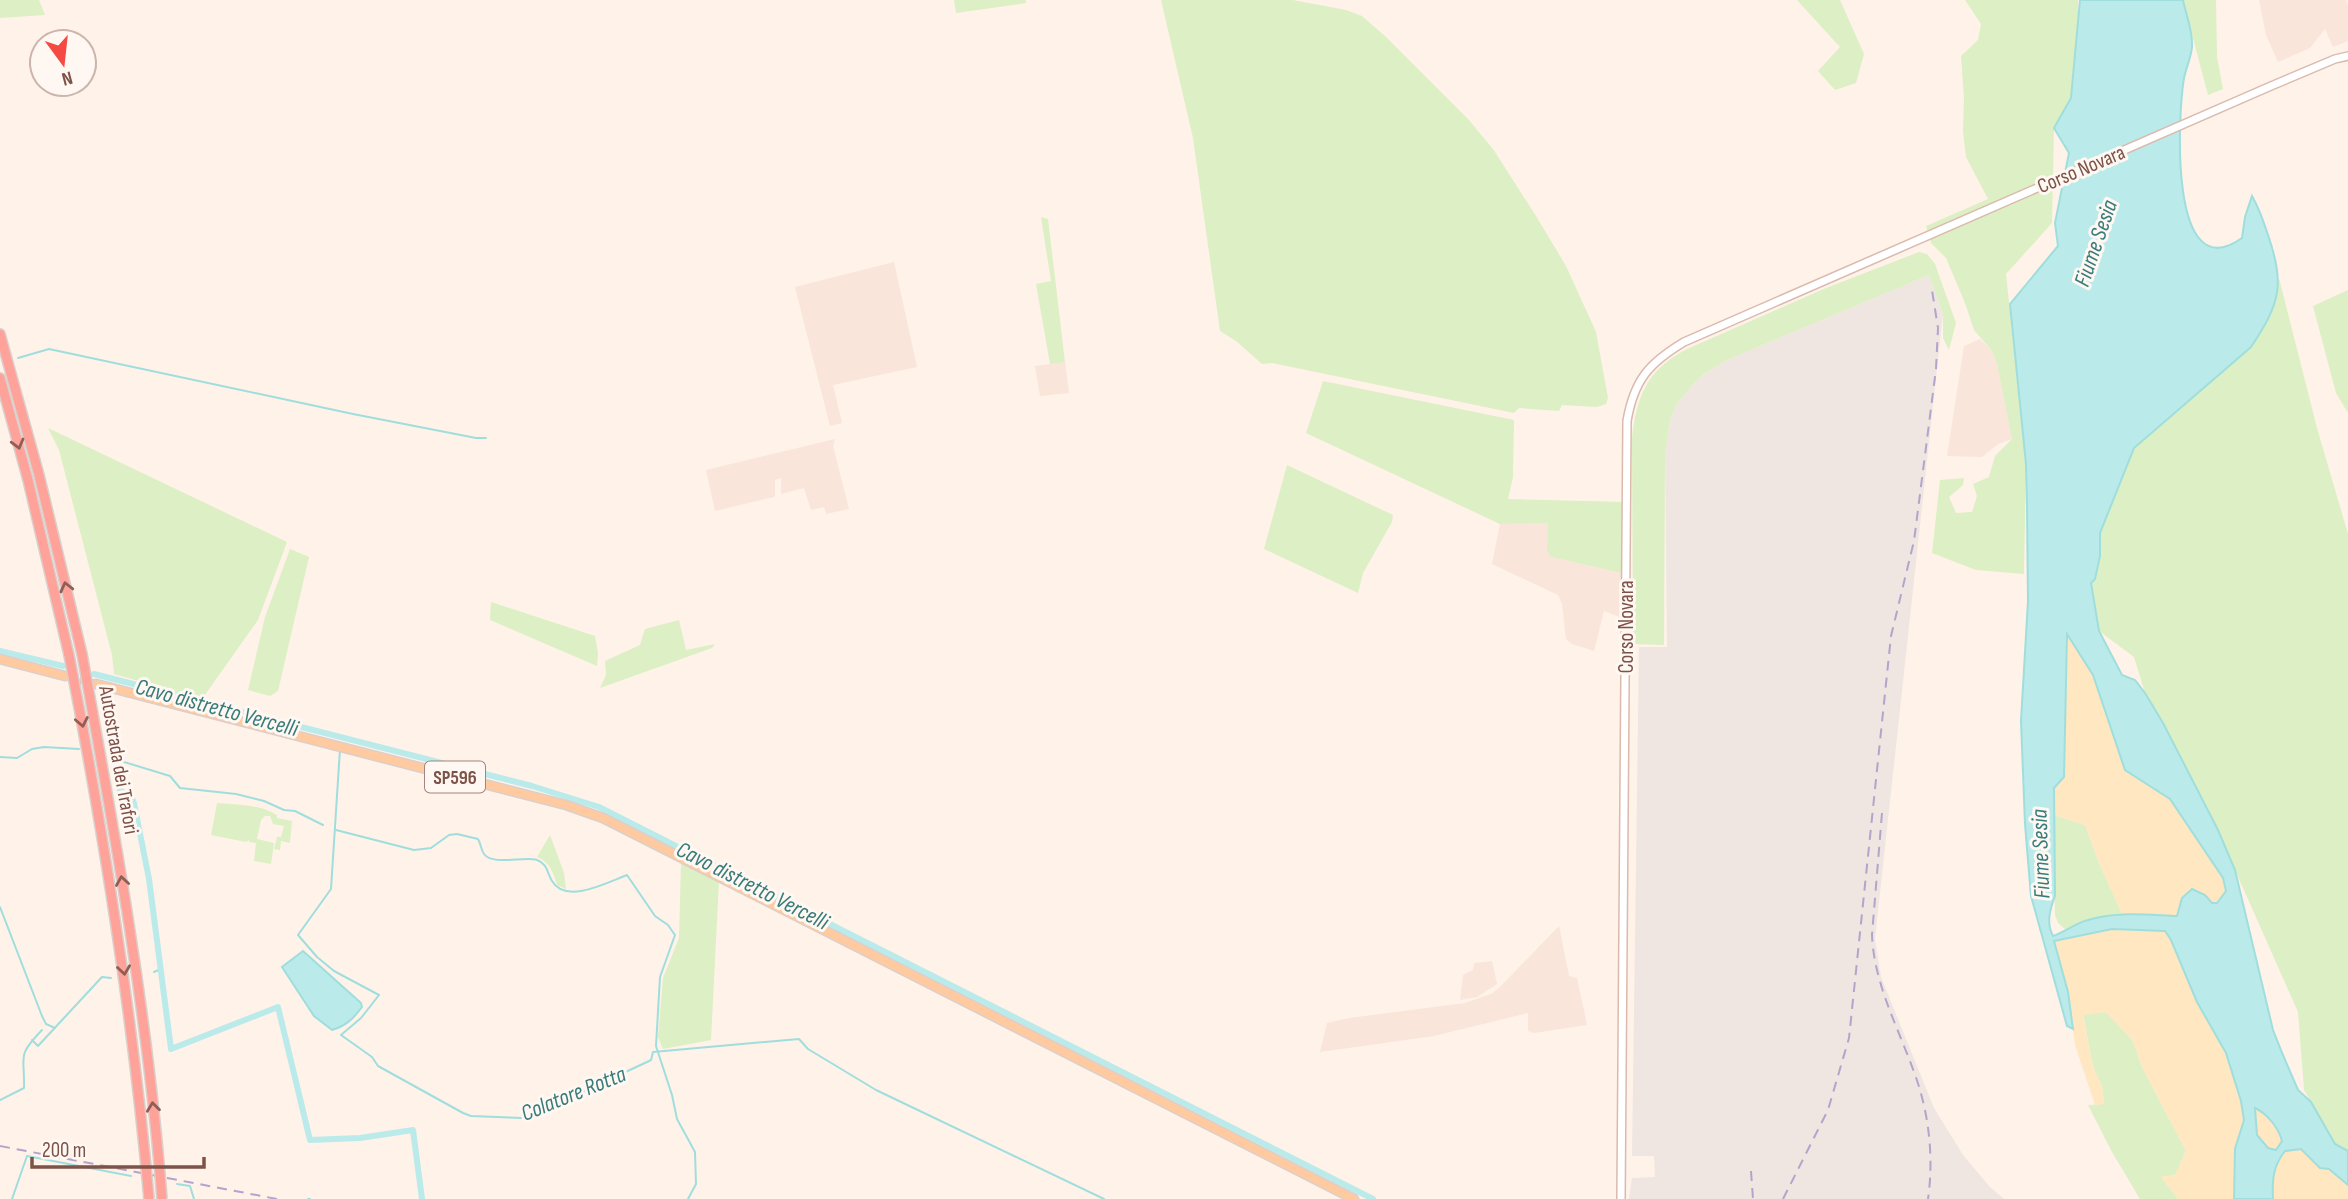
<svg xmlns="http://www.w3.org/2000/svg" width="2348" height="1199" font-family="'Sofia Sans Condensed',sans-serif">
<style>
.residential{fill:#f9e5d9}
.industrial{fill:#efe6e2}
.green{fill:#ddefc4}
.sand{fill:#ffe7c2}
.water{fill:#baebea;stroke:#9fdedd;stroke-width:2;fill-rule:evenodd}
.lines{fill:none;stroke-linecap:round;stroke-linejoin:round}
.stream{stroke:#9fdedd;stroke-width:2}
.canal{stroke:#baebea;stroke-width:6}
.primary-tunnel{stroke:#decac1;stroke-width:8;stroke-dasharray:8 4;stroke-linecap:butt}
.secondary-casing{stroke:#dbbaae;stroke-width:10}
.primary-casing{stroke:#dbcfcc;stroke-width:11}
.highway-casing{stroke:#dbcfcc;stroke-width:12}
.secondary{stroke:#fff;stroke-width:7}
.primary{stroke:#ffca9f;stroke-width:8}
.highway{stroke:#ffa299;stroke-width:9}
.rail{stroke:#b2a4cb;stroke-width:2;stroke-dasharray:10 7;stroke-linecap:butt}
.highway-bridge-casing{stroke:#dbcfcc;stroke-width:12;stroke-linecap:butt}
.highway-bridge{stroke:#ffa299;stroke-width:9}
.oneway{stroke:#905e54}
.labels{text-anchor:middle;stroke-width:6;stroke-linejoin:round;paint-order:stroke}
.shield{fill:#fff7f1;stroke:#a4847b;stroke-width:2}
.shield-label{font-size:19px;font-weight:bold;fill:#7d5248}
.street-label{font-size:21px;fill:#7d5248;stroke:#fff7f1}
.water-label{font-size:23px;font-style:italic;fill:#377c7b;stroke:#fff7f1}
</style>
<rect width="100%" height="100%" fill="#fff2e9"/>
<g class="residential">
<polygon points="2259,0 2346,0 2348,6 2348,41 2333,47 2325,29 2310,48 2278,62 2266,35"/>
<polygon points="894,262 917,367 833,385 842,423 830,426 795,287"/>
<polygon points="1980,339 1992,351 1997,364 2012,439 1998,444 1982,457 1947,456 1964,346"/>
<polygon points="1065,362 1069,393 1040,396 1035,366"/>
<polygon points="835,439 833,446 849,509 826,514 824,507 811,510 804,488 781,494 781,478 775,480 775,495 774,497 715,511 706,470"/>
<polygon points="1549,523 1547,550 1551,557 1622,573 1622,618 1604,611 1594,651 1572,644 1566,639 1562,604 1558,595 1492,564 1500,524"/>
<polygon points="1559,926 1569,976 1577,978 1587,1025 1534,1033 1528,1031 1528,1013 1434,1036 1320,1052 1327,1023 1349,1018 1465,1003 1491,994 1500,987"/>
<polygon points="1492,961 1497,984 1477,997 1460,1000 1463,975 1473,970 1474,963"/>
</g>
<polygon class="industrial" points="1929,275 1943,314 1875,939 1881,977 1934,1108 1963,1155 1990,1187 2004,1199 1629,1199 1632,1178 1655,1177 1654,1156 1632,1156 1639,647 1667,647 1665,456 1670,420 1677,404 1689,389 1704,374 1727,360"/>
<g class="green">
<polygon points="0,0 39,0 45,15 0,18"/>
<polygon points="954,0 1026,0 1026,3 956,13"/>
<polygon points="1161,0 1293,0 1346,10 1362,16 1386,37 1468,119 1493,149 1536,216 1566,266 1596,332 1608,398 1606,404 1597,407 1562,405 1559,411 1519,408 1514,413 1272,363 1262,364 1236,341 1220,331 1193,138"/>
<polygon points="1797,0 1840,0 1864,54 1856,83 1835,90 1818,71 1840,47"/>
<polygon points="1965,0 2078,0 2078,24 2071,98 2054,128 2052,223 2006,274 2026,464 2024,574 1976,570 1932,553 1940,480 1964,478 1963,485 1949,497 1956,513 1972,512 1977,496 1973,484 1989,477 1995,456 2012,439 1997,364 1992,351 1974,330 1965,303 1946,258 1931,243 1926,226 1988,199 1966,157 1963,132 1964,98 1961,56 1978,40 1981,24"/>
<polygon points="2183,0 2216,0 2217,57 2223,89 2208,95"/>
<polygon points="1041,217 1048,219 1065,362 1050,364 1036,284 1051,281"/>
<path d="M1919 252 1927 254 1935 264 1956 323 1949 350 1943 338V314L1929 275 1727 360 1704 374 1689 389 1677 404 1670 420 1665 456 1664 645 1633 644 1632 438C1637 395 1647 370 1687 349L1826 288Z"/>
<polygon points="2279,278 2317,428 2348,534 2348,1151 2335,1144 2304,1090 2298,1012 2208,809 2163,723 2145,693 2134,657 2099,631 2091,583 2095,579 2100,556 2100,533 2134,448 2251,347 2276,298"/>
<polygon points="2348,290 2348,413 2336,393 2313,306"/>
<polygon points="1323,381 1514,420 1513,477 1508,499 1625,502 1622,573 1551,557 1547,550 1548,523 1500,524 1306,433"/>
<polygon points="48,428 287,542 258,620 202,699 114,674 112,655 59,450"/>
<polygon points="1287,465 1393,515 1392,522 1363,573 1358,593 1264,549"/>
<polygon points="290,549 309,557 278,691 270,696 248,690 265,617"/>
<polygon points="491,602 595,636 598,653 597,666 490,620"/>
<polygon points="679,620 686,650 715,644 712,648 600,688 606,675 605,661 640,645 645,629"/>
<path d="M217 803C239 805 258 804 277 815V818L292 821 290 843 281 841 280 850 274 849 277 837H281L284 826 273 824 270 816H265L261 820 257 839 274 843 271 864 254 861 256 843 249 842V840L246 842 211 835Z"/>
<polygon points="2054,815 2085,825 2099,863 2122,914 2087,920 2067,931 2058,923 2055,915"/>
<path d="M550 835 564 873 566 889 557 885C553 872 550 862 537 857Z"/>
<polygon points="681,863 719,881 711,1040 663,1049 658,1037 663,978 679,938"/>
<polygon points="2106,1012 2133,1041 2142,1067 2186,1151 2175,1175 2161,1177 2178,1199 2140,1199 2112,1152 2088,1105 2104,1104 2102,1086 2093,1067 2083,1014"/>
</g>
<g class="sand">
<polygon points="2066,633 2093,675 2125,770 2170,799 2223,878 2226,891 2217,903 2212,903 2205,895 2182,898 2177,916 2122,914 2099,863 2085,825 2054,815 2054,788 2064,777"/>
<polygon points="2112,929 2165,931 2171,940 2197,1002 2226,1053 2241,1101 2244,1120 2235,1149 2234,1199 2178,1199 2161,1177 2175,1175 2186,1151 2142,1067 2133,1041 2106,1012 2083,1015 2093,1067 2102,1086 2104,1104 2095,1105 2075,1045 2068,992 2053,941"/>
<path d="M2255 1107C2268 1115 2279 1128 2282 1142L2276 1150 2268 1149 2257 1135Z"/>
<path d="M2301 1149 2320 1168 2329 1169 2348 1185V1199H2273C2272 1180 2273 1166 2285 1151Z"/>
</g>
<g class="water">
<path d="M2080 0H2183C2186 15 2193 31 2192 47 2191 58 2186 68 2184 78 2178 114 2168 291 2242 238L2245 217 2252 196C2259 208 2263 220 2267 232 2285 284 2281 302 2251 347L2134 448 2100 533V556L2095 579 2091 583 2099 631 2122 675 2135 680 2145 693 2163 723 2218 830 2235 870 2273 1030 2283 1055 2298 1090 2311 1102 2335 1144 2348 1151V1185L2329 1169 2320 1168 2301 1149 2285 1151C2273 1166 2272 1180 2273 1199H2234L2235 1149 2244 1120 2241 1101 2226 1053 2197 1002 2171 940 2165 931 2112 929 2054 941 2068 992 2073 1029 2067 1026 2031 896 2025 824 2021 721 2028 601 2027 506 2026 464 2010 304 2058 246 2055 223 2069 153 2054 128 2071 98ZM2067 634 2093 675 2125 770 2170 799 2223 878 2226 891 2217 903H2212L2205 895 2192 889 2182 898 2177 916C2148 915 2116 911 2088 920 2076 923 2065 932 2053 936 2046 923 2050 909 2055 896L2054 788 2064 777ZM2255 1108C2268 1114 2279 1129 2282 1141L2276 1150 2268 1148 2257 1135Z"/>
<path d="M303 951 361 1003 362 1007C354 1018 346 1026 332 1030L314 1016 282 967Z"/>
</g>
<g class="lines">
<g class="stream">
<polyline points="18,358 49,349 353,414 476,438 486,438"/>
<polyline points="340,749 331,889 298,935 317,957 334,971 379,995 361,1018 341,1035 372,1057 378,1066 463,1113 471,1116 522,1118 529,1117 647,1062 651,1060 653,1052 799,1039 808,1049 876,1090 1104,1199"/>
<polyline points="0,757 17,758 32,749 44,747 79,749"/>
<polyline points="111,758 170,776 180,788 236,794 264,801 284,810 295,811 323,825"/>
<path d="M336 830 414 850 431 848 449 835 457 834 478 839C481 844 481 850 484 854 493 866 524 856 537 860 548 864 547 873 552 881 566 905 608 882 627 875L655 916 668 925 675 935 660 977 656 1046 672 1095 677 1119 695 1152 696 1184 688 1199"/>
<polyline points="0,907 42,1016 46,1024 55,1028"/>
<polyline points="154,972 161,969"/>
<polyline points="32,1040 38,1046 102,977 111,978"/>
<path d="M0 1100 24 1088C25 1055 16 1057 42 1030"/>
<polyline points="177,1184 190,1186 194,1199"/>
<polyline points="12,1199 27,1156 131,1176"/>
<polyline points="308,1199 310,1199"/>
</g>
<g class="canal">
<polyline points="0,651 63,666"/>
<polyline points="94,674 532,786 599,807 1373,1199"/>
<polyline points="120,790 132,798 134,803 149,879 171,1049 278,1007 310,1140 360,1138 413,1130 422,1199"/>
</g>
<polyline class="primary-tunnel" points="68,677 96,684"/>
<g class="secondary-casing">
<path id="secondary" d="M1621 1199 1627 421C1634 380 1649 363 1684 342L2271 86 2335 59 2348 56"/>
</g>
<g class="primary-casing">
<g id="primary">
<polyline points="0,659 65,676"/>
<polyline points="96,684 566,805 603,818 1354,1199"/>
</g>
</g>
<g class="highway-casing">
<g id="highway">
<polyline points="0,334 39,475 82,654"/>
<polyline points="0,378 28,480 69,655"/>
</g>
</g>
<use href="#secondary" class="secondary"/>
<use href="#primary" class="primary"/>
<use href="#highway" class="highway"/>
<g class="rail">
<path d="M1882 813 1872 935C1874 984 1898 1027 1914 1072 1929 1112 1934 1157 1928 1199"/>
<polyline points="0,1146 277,1199"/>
<polyline points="1751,1171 1753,1199"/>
<polyline points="1783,1199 1828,1110 1849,1038 1891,636 1914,541 1936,369 1938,328 1932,290"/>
</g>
<g class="highway-bridge-casing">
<g id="highway-bridge">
<path d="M82 654C115 834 148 1016 162 1199"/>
<path d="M69 655C104 835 133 1016 149 1199"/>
</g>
</g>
<use href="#highway-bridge" class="highway-bridge"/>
</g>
<defs><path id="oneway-chevron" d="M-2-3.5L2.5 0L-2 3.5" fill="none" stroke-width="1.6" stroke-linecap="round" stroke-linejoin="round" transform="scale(1.75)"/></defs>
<g class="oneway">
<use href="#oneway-chevron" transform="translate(18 444) rotate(75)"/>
<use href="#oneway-chevron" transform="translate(66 587) rotate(-104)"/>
<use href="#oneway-chevron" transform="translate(82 722) rotate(79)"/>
<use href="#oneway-chevron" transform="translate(122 881) rotate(-99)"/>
<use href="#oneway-chevron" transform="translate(124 970) rotate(82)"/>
<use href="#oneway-chevron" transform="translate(153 1107) rotate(-97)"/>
</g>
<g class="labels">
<rect class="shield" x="425" y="761.5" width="60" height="31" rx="5"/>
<g class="shield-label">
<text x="455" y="784">SP596</text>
</g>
<g class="street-label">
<text transform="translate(2081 169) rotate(-23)" y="7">Corso Novara</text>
<text transform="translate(1626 627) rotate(-90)" y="7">Corso Novara</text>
<text transform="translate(119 760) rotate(80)" y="7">Autostrada dei Trafori</text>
</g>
<g class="water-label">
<text transform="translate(2095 243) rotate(-71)" y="8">Fiume Sesia</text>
<text transform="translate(217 707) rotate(15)" y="8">Cavo distretto Vercelli</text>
<text transform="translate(2040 854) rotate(-92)" y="8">Fiume Sesia</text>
<text transform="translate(753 885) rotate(27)" y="8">Cavo distretto Vercelli</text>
<text transform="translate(573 1093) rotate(-22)" y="8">Colatore Rotta</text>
</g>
</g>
<g transform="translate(63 63) rotate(165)"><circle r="33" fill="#fff7f1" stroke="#cbb5ad" stroke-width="2"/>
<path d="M0-5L12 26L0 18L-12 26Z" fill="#f54a41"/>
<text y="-10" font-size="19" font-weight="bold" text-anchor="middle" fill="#7d5248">N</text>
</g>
<path d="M32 1157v10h172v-10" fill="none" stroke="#7d5248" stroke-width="3.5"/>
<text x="42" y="1157" font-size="21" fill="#7d5248" stroke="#fff7f1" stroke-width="5" paint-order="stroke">200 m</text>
</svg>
